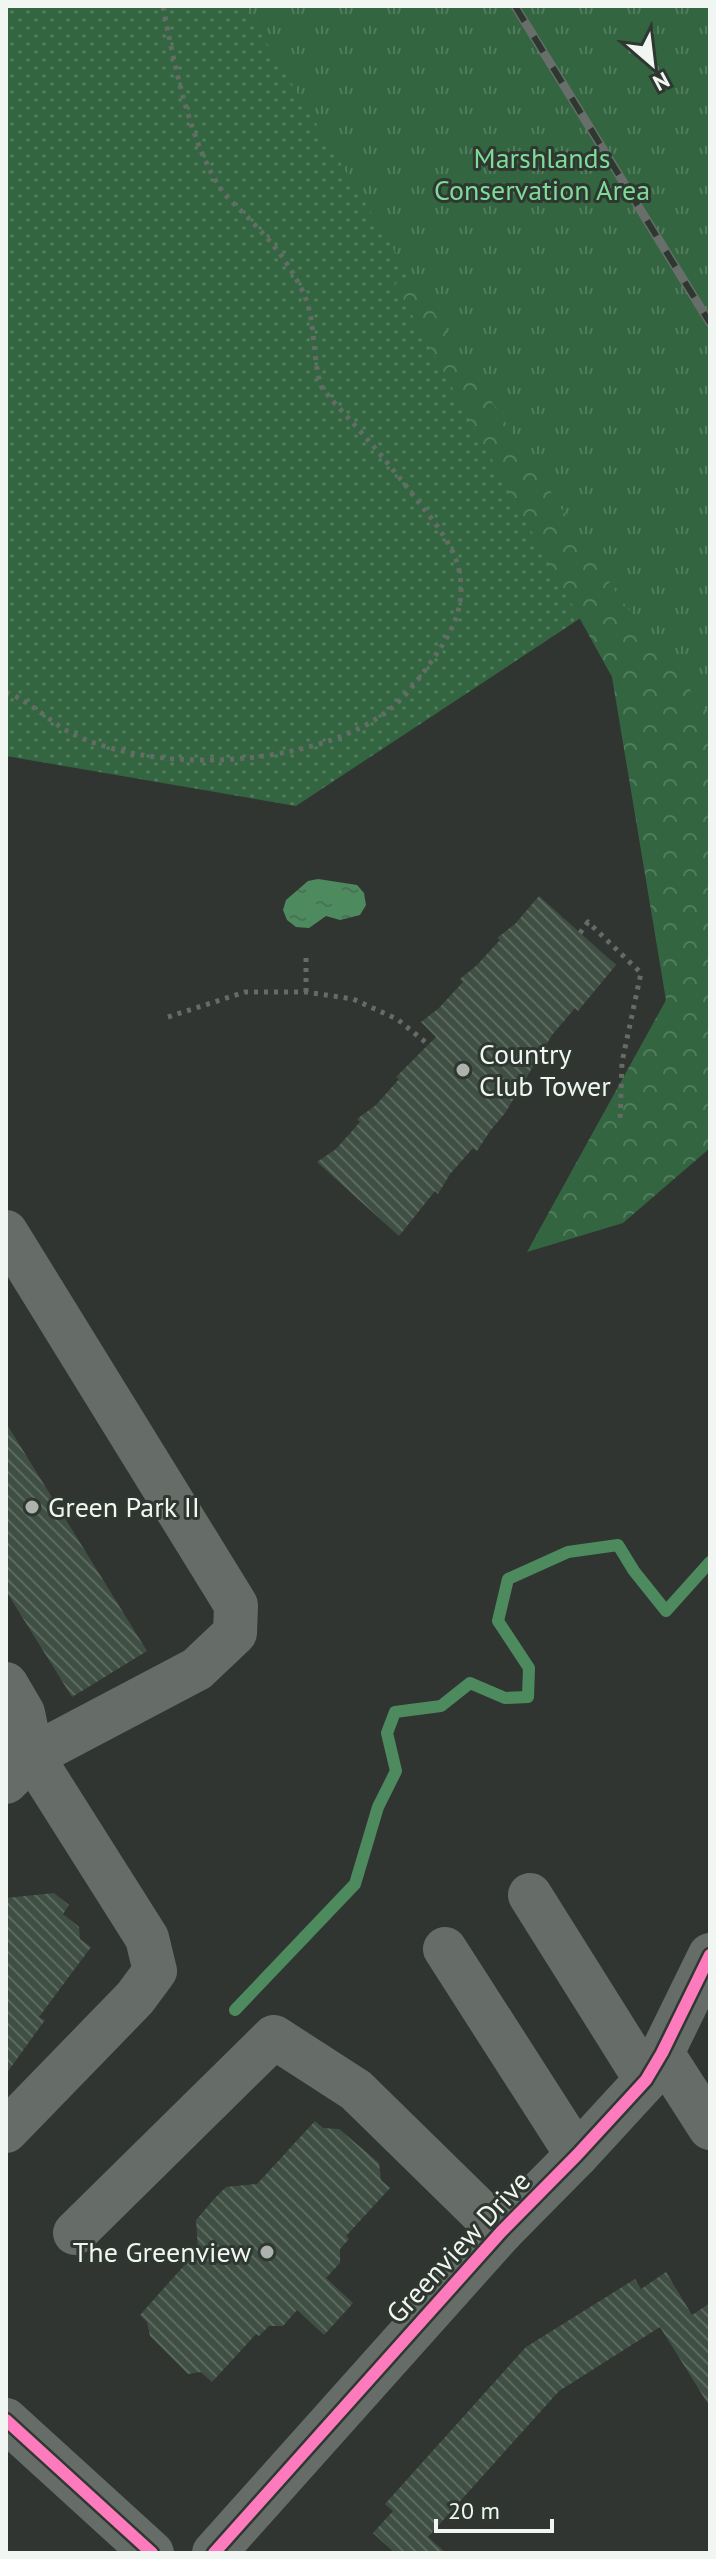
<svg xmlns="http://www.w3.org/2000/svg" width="716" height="2559" font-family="'PT Sans',sans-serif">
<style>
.grass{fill:url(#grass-dots)}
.forest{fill:url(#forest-crowns)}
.park{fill:url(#park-tufts)}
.water{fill:url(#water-ripples)}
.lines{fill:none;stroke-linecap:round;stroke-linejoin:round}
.stream{stroke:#4d8b5e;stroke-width:12}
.building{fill:url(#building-back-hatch)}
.path{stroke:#656b66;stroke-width:5;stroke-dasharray:4 6;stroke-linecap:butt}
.minor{stroke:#666d68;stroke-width:44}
.rail-casing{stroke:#686e69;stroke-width:9}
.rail{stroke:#2f3731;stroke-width:6;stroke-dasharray:18;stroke-linecap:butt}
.cycleway-casing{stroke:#2f3731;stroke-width:17}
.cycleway{stroke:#fd7abc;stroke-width:12}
.poi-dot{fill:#aeb2af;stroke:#2f3731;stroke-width:3}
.labels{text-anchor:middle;stroke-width:6;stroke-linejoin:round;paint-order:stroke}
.park-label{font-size:28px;fill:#7fdb97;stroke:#2f3731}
.poi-label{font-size:28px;fill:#f1f6f2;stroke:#2f3731;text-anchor:start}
.street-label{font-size:28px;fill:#f1f6f2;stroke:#2f3731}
</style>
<defs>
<pattern id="grass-dots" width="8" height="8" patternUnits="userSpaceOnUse" patternTransform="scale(2)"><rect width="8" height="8" fill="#336541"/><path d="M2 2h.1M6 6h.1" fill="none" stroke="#517c5d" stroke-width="1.8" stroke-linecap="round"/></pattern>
<pattern id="forest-crowns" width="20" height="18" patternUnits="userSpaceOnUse" patternTransform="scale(2)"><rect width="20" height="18" fill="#336541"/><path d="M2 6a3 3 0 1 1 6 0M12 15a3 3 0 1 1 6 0" fill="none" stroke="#517c5d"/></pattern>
<pattern id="park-tufts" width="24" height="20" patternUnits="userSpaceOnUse" patternTransform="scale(2)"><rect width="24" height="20" fill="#336541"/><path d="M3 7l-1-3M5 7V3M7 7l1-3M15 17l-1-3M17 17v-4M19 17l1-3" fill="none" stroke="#517c5d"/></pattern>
<pattern id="water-ripples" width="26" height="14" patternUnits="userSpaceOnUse" patternTransform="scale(2)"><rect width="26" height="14" fill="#4d8b5e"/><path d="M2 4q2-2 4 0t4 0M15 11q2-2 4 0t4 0" fill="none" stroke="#4b7156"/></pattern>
<pattern id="building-back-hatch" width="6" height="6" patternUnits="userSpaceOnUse" patternTransform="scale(2)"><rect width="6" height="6" fill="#404f44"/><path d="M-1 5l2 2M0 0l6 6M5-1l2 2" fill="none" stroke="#5c695f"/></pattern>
</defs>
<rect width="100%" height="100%" fill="#313532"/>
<polygon class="grass" points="6,6 252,6 617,594 296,806 6,756"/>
<polygon class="forest" points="710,127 710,1148 623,1223 527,1252 666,1000 612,677 395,284"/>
<polygon class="park" points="244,6 710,6 710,716 617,594 407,271"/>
<polygon class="water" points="318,879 357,885 364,893 366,905 360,915 340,920 326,916 309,928 296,927 287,920 283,910 286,900 308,881"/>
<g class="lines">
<polyline class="stream" points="235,2010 355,1884 378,1807 396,1771 387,1733 395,1712 441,1706 470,1683 505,1698 528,1697 529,1668 498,1621 508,1579 568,1552 618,1545 634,1571 666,1611 710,1562"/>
</g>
<g class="building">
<polygon points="539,896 616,965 578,1011 575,1008 552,1035 505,1113 490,1131 477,1151 473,1148 450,1174 438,1194 435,1191 399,1236 317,1162 336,1149 360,1122 357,1119 376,1105 399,1079 396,1077 436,1037 421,1022 438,1009 463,982 460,979 476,966 500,940 497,938 515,924"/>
<polygon points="6,1423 147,1651 72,1697 6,1591"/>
<polygon points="54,1893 69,1905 63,1914 79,1927 80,1939 91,1947 39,2017 45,2020 6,2074 6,1898"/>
<polygon points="315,2121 323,2128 339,2129 379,2163 381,2180 390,2188 346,2236 349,2239 340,2249 340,2263 326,2278 353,2303 324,2335 297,2310 283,2326 269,2326 259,2336 256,2334 212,2382 201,2372 188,2374 150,2336 147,2322 140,2315 198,2250 196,2220 214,2199 226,2187 257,2184"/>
<polygon points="666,2272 692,2315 710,2303 710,2407 660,2327 559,2391 428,2537 446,2553 395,2553 373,2533 393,2511 385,2504 526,2347 635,2279 641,2289"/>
</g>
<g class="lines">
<g class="path">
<path d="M6 692C29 701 46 718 67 731 89 743 118 751 142 755 216 768 326 757 388 711 406 697 422 675 435 656 455 628 467 601 458 566 451 542 435 523 420 504 403 482 385 459 366 438 352 421 336 406 322 388 311 358 317 322 303 292 290 265 274 244 253 223 244 213 232 203 223 192 191 148 173 60 163 6"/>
<polyline points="580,933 588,922 641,973 622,1062 620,1124"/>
<polyline points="306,992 306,952"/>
<polyline points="168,1017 245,992 306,992 353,999 397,1019 429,1045"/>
</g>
<g class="minor">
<polyline points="6,1232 236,1605 235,1633 197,1669 32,1756 6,1782"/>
<polyline points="6,1684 23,1713 32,1756 147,1938 155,1971 135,1998 6,2131"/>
<polyline points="530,1895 646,2080"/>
<polyline points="445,1949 577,2155"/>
<polyline points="662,2053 710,2128"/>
<polyline points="75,2233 274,2037 356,2090 501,2232"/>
<polyline points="6,2420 152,2553"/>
<polyline points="214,2553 501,2232 577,2155 646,2080 662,2053 710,1955"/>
</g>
<g class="rail-casing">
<polyline id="rail" points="515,6 710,323"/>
</g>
<use href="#rail" class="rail"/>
<g class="cycleway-casing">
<g id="cycleway">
<polyline points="6,2420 152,2553"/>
<polyline points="214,2553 501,2232 577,2155 646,2080 662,2053 710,1955"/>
</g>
</g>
<use href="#cycleway" class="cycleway"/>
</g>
<g class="poi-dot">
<circle cx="463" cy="1070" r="8"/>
<circle cx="32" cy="1507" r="8"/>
<circle cx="267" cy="2252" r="8"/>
</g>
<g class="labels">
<g class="park-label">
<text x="542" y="168">Marshlands<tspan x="542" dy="32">Conservation Area</tspan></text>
</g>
<g class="poi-label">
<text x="479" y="1064">Country<tspan x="479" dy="32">Club Tower</tspan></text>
<text x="48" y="1517">Green Park II</text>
<text x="251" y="2262" text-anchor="end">The Greenview</text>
</g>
<g class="street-label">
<text transform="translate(458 2247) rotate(-47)" y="10">Greenview Drive</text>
</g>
</g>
<rect width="716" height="2559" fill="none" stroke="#f1f6f2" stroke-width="16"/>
<g transform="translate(652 64) rotate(152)" stroke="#2f3731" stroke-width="6" paint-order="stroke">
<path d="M0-6L14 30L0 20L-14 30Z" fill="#f1f6f2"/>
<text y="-12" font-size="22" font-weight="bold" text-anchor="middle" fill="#f1f6f2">N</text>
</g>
<path d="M436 2519v12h116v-12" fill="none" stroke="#f1f6f2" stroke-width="4"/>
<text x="448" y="2519" font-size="24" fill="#f1f6f2" stroke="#2f3731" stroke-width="6" paint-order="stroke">20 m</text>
</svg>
